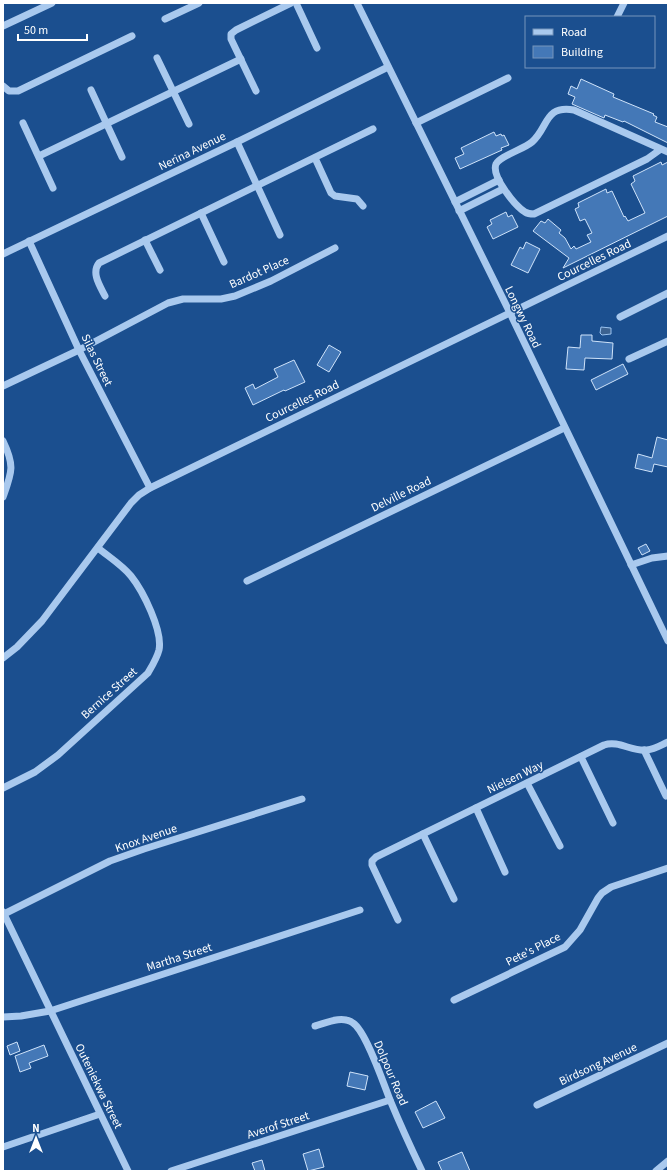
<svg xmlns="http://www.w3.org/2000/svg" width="671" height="1174" font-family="'Source Sans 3',sans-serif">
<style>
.water{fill:#3c6290;stroke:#9cc4f0}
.building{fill:#4478b7;stroke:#cfe3fa}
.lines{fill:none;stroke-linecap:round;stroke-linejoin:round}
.minor{stroke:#a9c9ee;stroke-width:7}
.labels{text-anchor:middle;stroke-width:3;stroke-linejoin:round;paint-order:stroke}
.street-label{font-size:12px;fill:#fff;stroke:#1b4f8f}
</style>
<rect width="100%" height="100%" fill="#1b4f8f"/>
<polygon class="water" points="601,327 611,328 611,334 602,335 600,333"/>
<g class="building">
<polygon points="581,79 614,94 613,97 654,114 653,115 657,117 655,122 668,127 668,143 624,121 623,122 605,115 604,118 572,104 575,97 568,94 571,86 577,89"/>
<polygon points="494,132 496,136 501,134 502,136 504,135 509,145 501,148 502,150 460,169 455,158 464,154 461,148"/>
<polygon points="661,162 662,165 668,162 668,216 563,268 569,258 533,231 541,221 545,223 548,219 561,230 559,233 565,238 571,249 574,246 576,249 591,242 587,235 592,233 585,219 580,221 575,209 579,207 578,203 606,189 607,193 612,191 624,217 625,216 628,221 645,213 631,184 635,181 633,176"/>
<polygon points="506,212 508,217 512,215 518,227 493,239 487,227 492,224 490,220"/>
<polygon points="526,242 540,249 528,273 511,265 520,247 523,249"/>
<polygon points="581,335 592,335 592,341 613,343 612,359 585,358 584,370 566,369 568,347 580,348"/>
<polygon points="329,345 341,352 329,372 317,365"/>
<polygon points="294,360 305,382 285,391 284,390 253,405 245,388 253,384 255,389 278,377 274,369"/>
<polygon points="623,364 628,374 596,390 591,380"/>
<polygon points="657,437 668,440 668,467 654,464 652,472 635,468 638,454 652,458"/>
<polygon points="646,544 650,551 642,555 638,548"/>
<polygon points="17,1042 20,1051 10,1055 7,1046"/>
<polygon points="44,1045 48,1056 29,1063 31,1068 20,1072 15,1056"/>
<polygon points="350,1072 368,1076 365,1090 347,1086"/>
<polygon points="436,1101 445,1118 423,1128 415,1112"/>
<polygon points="319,1149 324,1167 308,1171 303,1154"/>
<polygon points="462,1152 470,1171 442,1171 438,1162"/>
<polygon points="262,1160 265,1171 255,1171 252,1163"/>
</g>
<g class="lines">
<g class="minor">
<polyline points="296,3 317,48"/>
<polyline points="357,3 510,313 668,641"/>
<polyline points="617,17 624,3"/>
<polyline points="165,19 199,3"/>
<polyline points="3,26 52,3"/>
<polyline points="157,58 189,124"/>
<polyline points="3,86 9,91 18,91 132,36"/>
<polyline points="91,90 122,157"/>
<polyline points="256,91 231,39 231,34 236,30 291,3"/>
<polyline points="23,123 53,188"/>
<polyline points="416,123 508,78"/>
<polyline points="237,142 280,235"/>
<path d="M661 149 647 159 534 214C530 214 528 214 525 212 515 206 491 176 496 164 500 156 524 149 532 142 549 127 544 105 574 110L668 152"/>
<polyline points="39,156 241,59"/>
<polyline points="315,158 331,193 335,196 357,199 363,206"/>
<polyline points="455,202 499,180"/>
<polyline points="459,211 503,189"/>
<polyline points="201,213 224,262"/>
<polyline points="145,240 160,270"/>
<polyline points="29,241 79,350 150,488"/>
<polyline points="3,254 237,142 388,67"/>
<path d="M105 296C100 286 91 273 99 263L373 129"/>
<polyline points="620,317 668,293"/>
<polyline points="629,359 668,341"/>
<polyline points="3,386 79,350 168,303 183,299 221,299 235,296 271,281 335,248"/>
<path d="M3 441C15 466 12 472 3 497"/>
<polyline points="631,565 652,558 668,556"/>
<polyline points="247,581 564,428"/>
<polyline points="3,658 17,647 42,621 131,503 139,495 150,488 668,236"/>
<polyline points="644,750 666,796"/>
<polyline points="581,757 613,823"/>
<polyline points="527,783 560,846"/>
<path d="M3 788 35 772 58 755 148 673C152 666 157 658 159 650 163 631 143 591 131 576 122 565 109 557 98 548"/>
<polyline points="476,808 505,872"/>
<polyline points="423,834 454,899"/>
<polyline points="3,912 128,1171"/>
<polyline points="4,914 110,861 144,849 302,799"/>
<path d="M398 920 372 865V861L376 857 604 745C619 740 632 752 647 750 655 749 661 745 668 742"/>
<polyline points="454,1000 565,947 580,930 598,898 602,893 611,887 668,868"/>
<polyline points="3,1017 21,1016 50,1011 360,910"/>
<path d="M315 1026C326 1023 342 1015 353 1023 366 1031 384 1085 390 1100 400 1124 411 1148 422 1171"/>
<polyline points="537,1105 668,1043"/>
<polyline points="3,1147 100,1114"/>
<polyline points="171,1171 390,1100"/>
<polyline points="656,1171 668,1161"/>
</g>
</g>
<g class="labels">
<g class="street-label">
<text transform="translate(192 151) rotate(-26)" y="4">Nerina Avenue</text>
<text transform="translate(594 260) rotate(-26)" y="4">Courcelles Road</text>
<text transform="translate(259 272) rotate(-24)" y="4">Bardot Place</text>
<text transform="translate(523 317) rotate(64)" y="4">Longwy Road</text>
<text transform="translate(97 360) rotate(64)" y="4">Silas Street</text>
<text transform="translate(302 401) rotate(-26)" y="4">Courcelles Road</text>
<text transform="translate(401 494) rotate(-26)" y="4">Delville Road</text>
<text transform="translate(109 693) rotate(-42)" y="4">Bernice Street</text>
<text transform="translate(515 777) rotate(-26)" y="4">Nielsen Way</text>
<text transform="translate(146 838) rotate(-19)" y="4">Knox Avenue</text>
<text transform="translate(533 949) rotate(-27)" y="4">Pete's Place</text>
<text transform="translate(179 957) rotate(-18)" y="4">Martha Street</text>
<text transform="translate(598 1064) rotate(-25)" y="4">Birdsong Avenue</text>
<text transform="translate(391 1073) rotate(67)" y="4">Dolpour Road</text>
<text transform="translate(99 1086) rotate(64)" y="4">Outeniekwa Street</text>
<text transform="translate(278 1125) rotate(-18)" y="4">Averof Street</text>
</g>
</g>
<rect width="671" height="1174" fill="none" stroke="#ffffff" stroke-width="8"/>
<rect x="525" y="16" width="130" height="52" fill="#1b4f8f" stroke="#7695bc"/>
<rect x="533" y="29" width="20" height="6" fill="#a9c9ee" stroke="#7695bc"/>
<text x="561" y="36" font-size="12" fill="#ffffff">Road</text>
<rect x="533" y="46" width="20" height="12" fill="#4478b7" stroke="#7695bc"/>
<text x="561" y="56" font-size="12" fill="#ffffff">Building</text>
<g transform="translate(36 1138)" stroke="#1b4f8f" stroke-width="3" paint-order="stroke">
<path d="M0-3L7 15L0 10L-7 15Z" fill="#ffffff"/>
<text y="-6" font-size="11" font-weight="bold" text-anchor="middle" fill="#ffffff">N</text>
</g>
<path d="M18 34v6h69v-6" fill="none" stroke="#ffffff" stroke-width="2"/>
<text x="24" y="34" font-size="12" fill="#ffffff" stroke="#1b4f8f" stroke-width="3" paint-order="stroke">50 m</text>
</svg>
